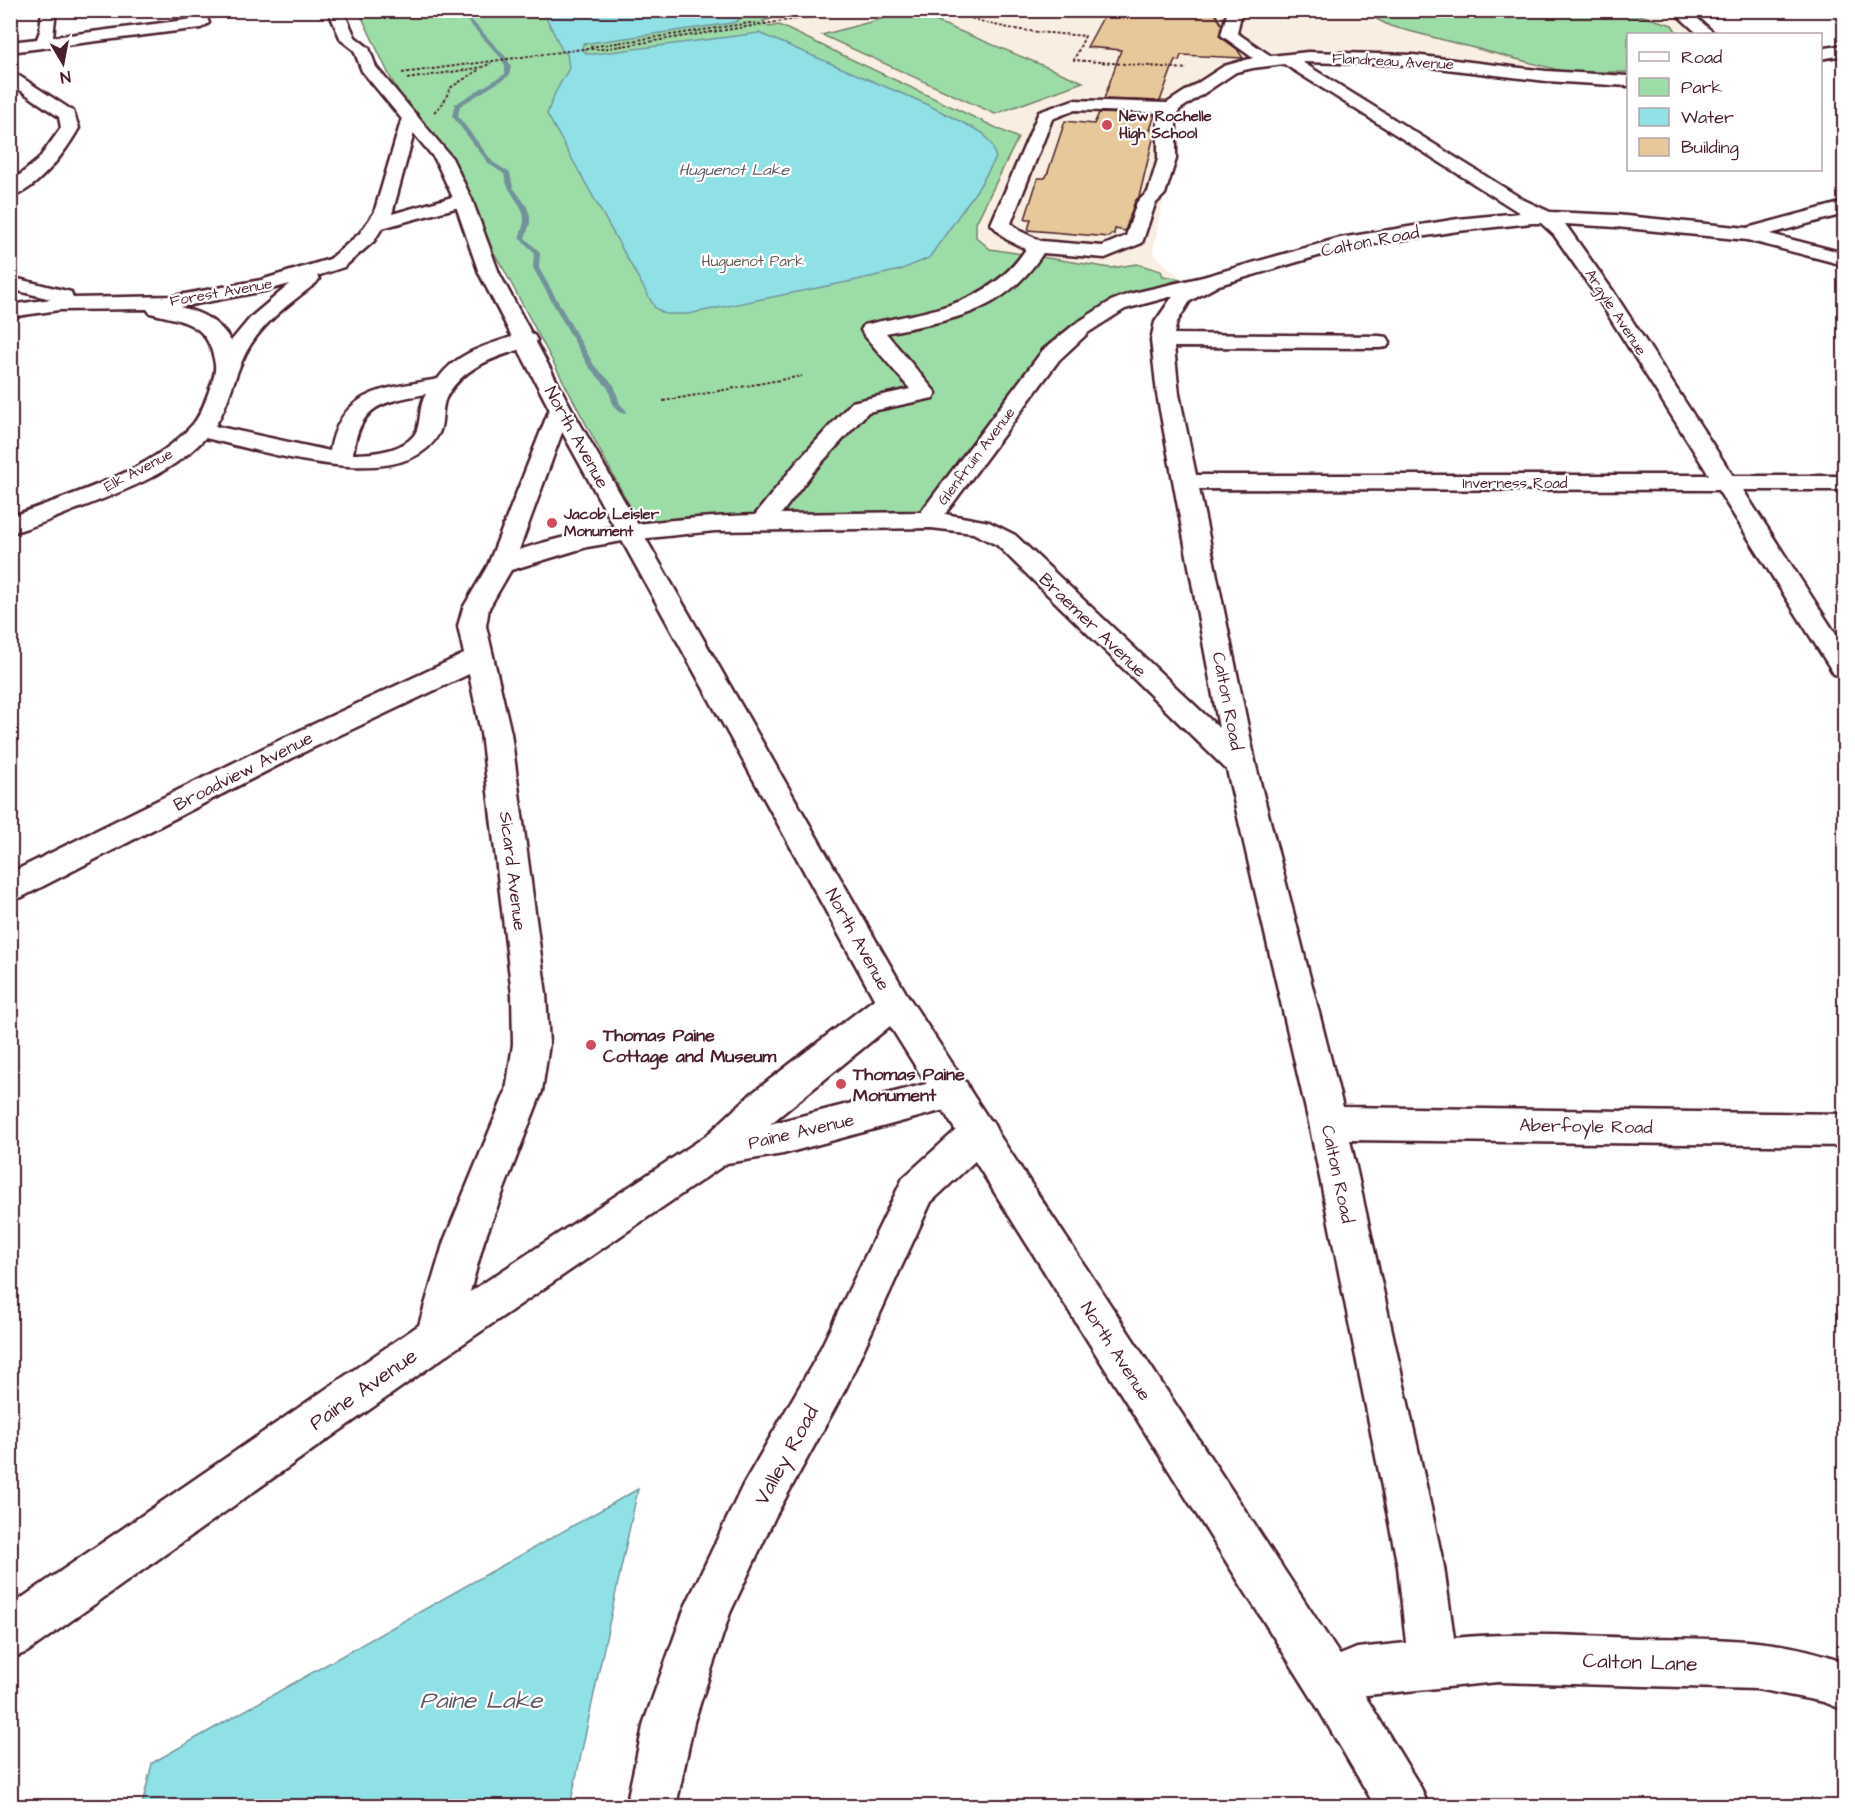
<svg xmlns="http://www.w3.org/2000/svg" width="1855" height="1817" font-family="'Architects Daughter',sans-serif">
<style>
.built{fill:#f8eee1}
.green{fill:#9cdda7;stroke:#737e69;stroke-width:1.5}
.water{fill:#8fe1e6;stroke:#73939b;stroke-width:1.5}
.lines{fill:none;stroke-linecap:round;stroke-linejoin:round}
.stream{fill:#73939b;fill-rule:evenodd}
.building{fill:#e7c89a;stroke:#4a1f2b;stroke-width:1.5}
.minor-casing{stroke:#4a1f2b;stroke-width:5}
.major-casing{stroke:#4a1f2b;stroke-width:5}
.path{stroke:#4a1f2b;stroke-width:2;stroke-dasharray:3 2;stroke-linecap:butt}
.minor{fill:#fff;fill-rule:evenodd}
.major{fill:#fff;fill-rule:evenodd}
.poi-dot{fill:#d1495b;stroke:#fff;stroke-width:2}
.labels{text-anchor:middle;stroke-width:4.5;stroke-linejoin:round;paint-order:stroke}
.far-street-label{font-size:15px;fill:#4a1f2b;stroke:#fff}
.far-poi-label{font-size:15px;font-weight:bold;fill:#4a1f2b;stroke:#fff;text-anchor:start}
.far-park-label{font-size:15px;fill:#635850;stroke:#fff}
.far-water-label{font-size:16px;font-style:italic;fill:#5f5963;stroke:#fff}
.street-label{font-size:18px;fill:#4a1f2b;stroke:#fff}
.poi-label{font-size:18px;font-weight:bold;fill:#4a1f2b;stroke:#fff;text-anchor:start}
.near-street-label{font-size:21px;fill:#4a1f2b;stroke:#fff}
.near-water-label{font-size:24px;font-style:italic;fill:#5f5963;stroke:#fff}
</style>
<rect width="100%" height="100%" fill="#fff"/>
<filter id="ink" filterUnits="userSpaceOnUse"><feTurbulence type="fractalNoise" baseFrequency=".0167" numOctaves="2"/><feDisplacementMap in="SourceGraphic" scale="12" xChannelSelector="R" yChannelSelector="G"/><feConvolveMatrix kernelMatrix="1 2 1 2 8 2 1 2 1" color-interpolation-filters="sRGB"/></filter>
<g filter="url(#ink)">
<polygon class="built" points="763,10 1670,10 1697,30 1699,34 1628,34 1628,77 1301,54 1233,71 1179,111 1153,253 1181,279 990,249 976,237 976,223 1018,138 779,26 769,27 763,20 771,19"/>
<g class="green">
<polygon points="359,11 763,11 771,19 763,21 769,27 779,25 1018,138 976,223 976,237 990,249 1111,268 1137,264 1161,271 1163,276 1181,279 1132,295 1058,339 921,515 637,520 503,268 391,79"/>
<polygon points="911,11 1083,82 995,114 822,35"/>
<polygon points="1361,11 1626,11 1672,25 1678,34 1628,34 1628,72 1566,72 1390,26"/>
</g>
<g class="water">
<polygon points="543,11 740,11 738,21 732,23 583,44 582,49 587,54 595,54 759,33 924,103 983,133 992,145 996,158 979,187 929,258 900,270 857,280 688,314 665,314 655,308 547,114 555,93 569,68 567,54 562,50"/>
<polygon points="638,1489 570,1806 142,1806 152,1763"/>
</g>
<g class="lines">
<path class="stream" d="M457 10H462L506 57 511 66 509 76 460 106 458 116 493 162 510 173 513 187 526 205 530 215V224L525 238 540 252 539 268 594 365 614 385 620 404 627 411 626 413H620L613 405 608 388 588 366 533 268 534 252 519 238C521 232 524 225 524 219 524 204 507 194 504 174L489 164 452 116 455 104 505 74V66L502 59Z"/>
</g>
<g class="building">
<polygon points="1107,10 1163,14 1165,10 1213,10 1222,25 1219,36 1237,49 1243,58 1181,55 1179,61 1175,60 1160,101 1104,99 1121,50 1087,47"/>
<polygon points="1099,113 1155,115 1150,130 1155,131 1139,197 1135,201 1125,231 1115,229 1114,234 1111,234 1109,237 1028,230 1031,219 1025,219 1038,178 1045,178 1047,175 1065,121 1094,124"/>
</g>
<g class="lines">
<g class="minor-casing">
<g id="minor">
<polygon points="42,10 56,10 53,37 193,19 175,10 205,13 209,23 201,28 10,52 10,42 37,39 40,31"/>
<path d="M1228 10H1242L1237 33 1271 56 1308 52 1413 55 1546 71 1628 76V86L1546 81 1413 65 1302 62 1524 200 1550 212 1616 215 1747 228 1844 202V214L1770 234 1844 253V265L1747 240 1616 227 1565 224 1613 291 1733 476H1844V490H1743L1844 647V677L1834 674 1718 490 1199 489 1256 766 1343 1107 1844 1114V1146L1350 1140 1444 1567 1454 1638C1515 1632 1575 1636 1637 1638 1706 1639 1779 1636 1844 1662V1710L1824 1702 1757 1689 1498 1682 1357 1696 1330 1707 1313 1700 1306 1683 1313 1666 1357 1648 1406 1643 1398 1567 1309 1123 1227 770 997 545 973 533 931 528 715 531 629 540 587 547 511 570 489 608 486 626 511 733 546 994 549 1044 542 1091 484 1241 470 1292 706 1136 751 1094 882 993 894 989 906 993 911 1003 906 1013 770 1124 953 1077 966 1082 971 1093 966 1104 783 1154 727 1163 451 1352 27 1652 10 1659V1606L419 1325 444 1241 506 1091 513 1044 512 994 481 733 469 674 306 751 22 897 10 900V873L286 737 464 654 458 626 463 608 488 565 552 403 560 401 568 403 571 408 519 550C595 525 675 518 755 515L797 462 852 402 910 389 864 335 861 330 864 325C927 310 987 308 1026 249L1006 239 991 224 1039 112 1073 100 1167 103 1224 66 1253 58 1221 35ZM1284 64 1520 213 1458 219 1340 238 1203 277 1129 294 1111 301 1075 324 1043 350 921 512 781 514 813 472 868 412 933 398 936 393 886 333C953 319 1002 315 1043 253L1105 258 1142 243 1155 204 1165 194 1176 159V122L1179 110 1236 72 1253 68ZM1075 110 1161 113 1158 122V159L1148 192 1137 202 1126 236 1102 246 1041 241 1020 231 1011 223 1052 119ZM1532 223H1541L1554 235 1593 291 1709 475H1196L1179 394 1174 347 1379 348 1387 347 1390 342 1387 337 1379 336 1174 334 1177 322 1190 301 1219 285 1342 249 1458 231ZM1173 296 1155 322 1151 340 1157 394 1219 728 1015 535 989 522 945 514 1059 360 1089 332 1125 309Z"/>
<polygon points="1672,10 1688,10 1715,34 1698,34"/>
<polygon points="1844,45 1844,55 1820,59 1820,49"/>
<path d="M10 70 73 111 79 128C66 151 37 191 10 197V183L38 160 61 128 59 117 10 83Z"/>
<path d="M410 113 416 114 418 118 392 214 463 194 470 196 472 200 470 204 382 228 374 241 344 267 317 276 319 279 316 283C288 305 256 327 242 361 232 383 228 406 215 426L330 451C341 388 386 389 438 379 457 352 488 345 518 335L526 334 534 335 537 340 534 345C500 356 464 364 446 398 441 408 444 423 439 433 406 498 260 450 205 438 171 475 118 493 72 511 52 519 31 528 10 533V517C69 495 152 472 193 424 201 415 205 402 209 391 212 382 216 374 215 364 208 322 185 322 150 313L147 309 59 310 10 317V305L51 299 10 289V277L71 292 73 298 174 296 261 280 330 259 360 233 374 213 402 118 404 114ZM290 284 251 317 231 341C219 321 202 313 180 307L264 291ZM426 394C419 405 421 419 417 430 408 451 372 454 353 454 360 404 382 402 426 394Z"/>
<polygon points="979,1117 992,1121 998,1133 992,1145 931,1202 846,1388 775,1517 730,1613 694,1722 676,1806 626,1806 644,1722 685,1607 743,1485 816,1358 903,1178 966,1121"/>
</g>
</g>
<g class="major-casing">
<polygon id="major" points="328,10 343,10 355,37 369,48 376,67 452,158 472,200 499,273 571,408 906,993 1347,1666 1421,1788 1428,1806 1375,1806 1313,1700 882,1013 549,408 479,273 454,200 435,159 362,71 354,50 341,40"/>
</g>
<g class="path">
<path d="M953 10C995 31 1039 32 1085 36L1074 60 1187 69"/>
<polyline points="590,47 750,23 760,24"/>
<polyline points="402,73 583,49 602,49 855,10"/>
<polyline points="407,79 483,67 491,63"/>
<polyline points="434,112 444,102 450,88 480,69"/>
<polyline points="663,401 802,376"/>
</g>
<use href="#minor" class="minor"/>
<use href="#major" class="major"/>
</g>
</g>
<g class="poi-dot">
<circle cx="1107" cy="125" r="6"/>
<circle cx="552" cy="523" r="6"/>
<circle cx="591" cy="1045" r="6"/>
<circle cx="841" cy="1084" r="6"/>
</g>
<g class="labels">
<g class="far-street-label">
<text transform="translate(1393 61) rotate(3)" y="5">Flandreau Avenue</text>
<text transform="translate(221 292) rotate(-10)" y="5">Forest Avenue</text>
<text transform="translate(1616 312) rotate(57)" y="5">Argyle Avenue</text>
<text transform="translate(976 456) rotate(-53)" y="5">Glenfruin Avenue</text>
<text transform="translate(138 470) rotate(-28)" y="5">Elk Avenue</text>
<text x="1515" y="488">Inverness Road</text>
</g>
<g class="far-poi-label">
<text x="1119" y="121">New Rochelle<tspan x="1119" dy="17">High School</tspan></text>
<text x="564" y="519">Jacob Leisler<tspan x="564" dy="17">Monument</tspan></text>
</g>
<g class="far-park-label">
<text x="753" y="266">Huguenot Park</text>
</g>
<g class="far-water-label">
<text x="734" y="175">Huguenot Lake</text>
</g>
<g class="street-label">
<text transform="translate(1370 241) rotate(-11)" y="6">Calton Road</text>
<text transform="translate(577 437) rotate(61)" y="6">North Avenue</text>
<text transform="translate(1093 625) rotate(44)" y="6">Braemer Avenue</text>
<text transform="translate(1228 701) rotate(79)" y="6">Calton Road</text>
<text transform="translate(243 771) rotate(-27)" y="6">Broadview Avenue</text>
<text transform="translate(513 871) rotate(83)" y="6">Sicard Avenue</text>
<text transform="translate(858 939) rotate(61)" y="6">North Avenue</text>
<text transform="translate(1586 1126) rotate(1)" y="6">Aberfoyle Road</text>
<text transform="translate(801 1131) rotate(-13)" y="6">Paine Avenue</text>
<text transform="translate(1338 1174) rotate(78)" y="6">Calton Road</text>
<text transform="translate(1116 1351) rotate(57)" y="6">North Avenue</text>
</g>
<g class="poi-label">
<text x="603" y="1041">Thomas Paine<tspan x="603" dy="21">Cottage and Museum</tspan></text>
<text x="853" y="1080">Thomas Paine<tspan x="853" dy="21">Monument</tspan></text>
</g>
<g class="near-street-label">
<text transform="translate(363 1389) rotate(-35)" y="7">Paine Avenue</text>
<text transform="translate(786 1455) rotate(-61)" y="7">Valley Road</text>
<text transform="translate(1640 1662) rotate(2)" y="7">Calton Lane</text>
</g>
<g class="near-water-label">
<text x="481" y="1708">Paine Lake</text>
</g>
</g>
<rect width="1855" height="1817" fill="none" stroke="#fff" stroke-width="36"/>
<rect x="18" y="18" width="1819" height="1781" fill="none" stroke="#4a1f2b" stroke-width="2" filter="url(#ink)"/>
<rect x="1627" y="33" width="195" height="138" fill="#ffffff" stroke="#b7a5aa" stroke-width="1.5"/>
<rect x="1639" y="52" width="30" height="9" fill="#ffffff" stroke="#b7a5aa" stroke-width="1.5"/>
<text x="1681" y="63" font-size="18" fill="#4a1f2b">Road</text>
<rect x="1639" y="78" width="30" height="18" fill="#9cdda7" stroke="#b7a5aa" stroke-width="1.5"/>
<text x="1681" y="93" font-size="18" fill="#4a1f2b">Park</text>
<rect x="1639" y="108" width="30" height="18" fill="#8fe1e6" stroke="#b7a5aa" stroke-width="1.5"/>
<text x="1681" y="123" font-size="18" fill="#4a1f2b">Water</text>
<rect x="1639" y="138" width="30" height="18" fill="#e7c89a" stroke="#b7a5aa" stroke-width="1.5"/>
<text x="1681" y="153" font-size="18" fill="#4a1f2b">Building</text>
<g transform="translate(63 63) rotate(170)" stroke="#ffffff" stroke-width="4.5" paint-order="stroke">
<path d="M0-4.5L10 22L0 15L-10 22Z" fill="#4a1f2b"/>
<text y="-9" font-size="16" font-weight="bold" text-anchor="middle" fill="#4a1f2b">N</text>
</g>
</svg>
